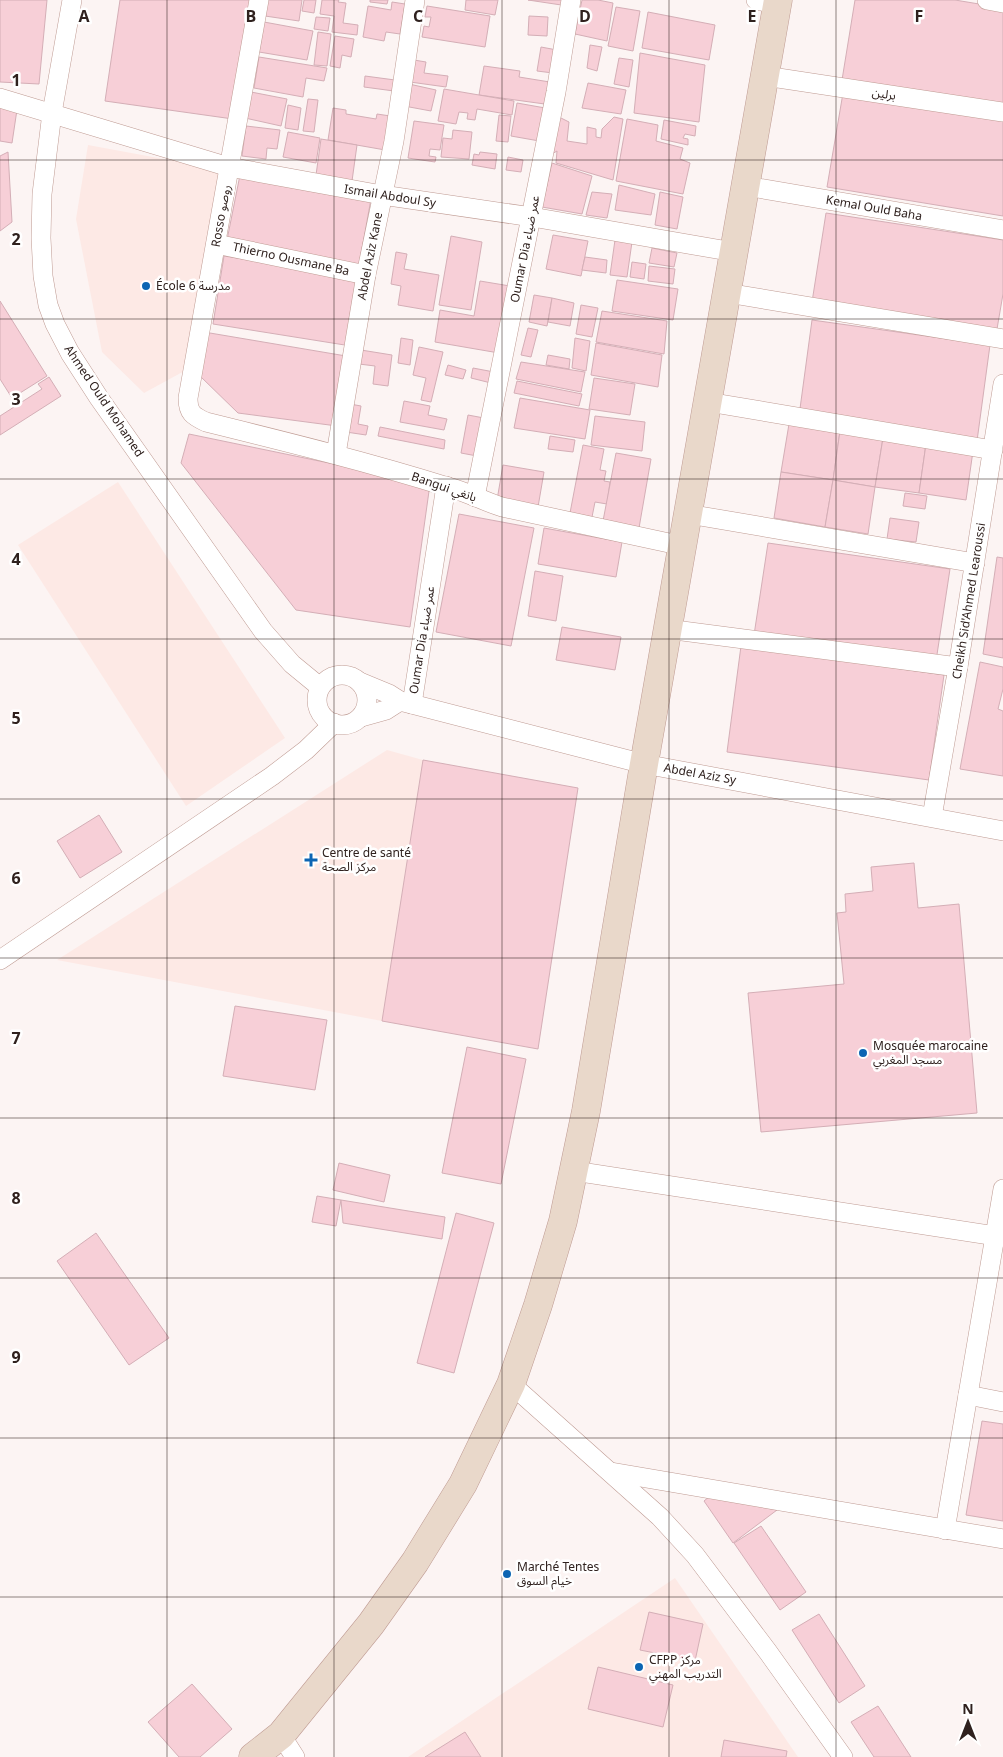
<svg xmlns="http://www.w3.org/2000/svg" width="1003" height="1757" font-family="Georgia,'Noto Sans Arabic',serif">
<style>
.built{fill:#fde9e5}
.building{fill:#f7cfd7;stroke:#d4aeb6}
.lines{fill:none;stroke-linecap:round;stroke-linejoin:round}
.street-casing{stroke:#bf9b93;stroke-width:20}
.secondary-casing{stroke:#bf9b93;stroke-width:29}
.street{stroke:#fff;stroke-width:19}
.secondary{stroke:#e9d8ca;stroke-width:28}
.grid{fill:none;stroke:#2f211e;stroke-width:1;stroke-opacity:0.55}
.poi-dot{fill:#0c65b3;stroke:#fff;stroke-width:2}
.labels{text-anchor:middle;stroke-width:5;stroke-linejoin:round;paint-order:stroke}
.street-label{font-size:12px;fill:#2f211e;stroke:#fff}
.poi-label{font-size:12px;fill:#2f211e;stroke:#fff;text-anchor:start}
.grid-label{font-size:16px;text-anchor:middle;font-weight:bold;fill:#2f211e;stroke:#fff;stroke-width:5;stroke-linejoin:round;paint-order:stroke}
</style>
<rect width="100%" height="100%" fill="#fcf4f3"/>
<g class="built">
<polygon points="88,145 223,170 188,369 144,393 102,352 76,219"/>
<polygon points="118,482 285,738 186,806 18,545"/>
<polygon points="387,750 423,760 382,1021 57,960"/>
<polygon points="675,1578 798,1757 408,1757"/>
</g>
<g class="building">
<polygon points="0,0 47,0 39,84 0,82"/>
<polygon points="120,0 250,0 233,119 105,101"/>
<polygon points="268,0 302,0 299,21 265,16"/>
<polygon points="304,0 316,0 314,13 302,11"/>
<polygon points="322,0 339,0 338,2 346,3 343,23 358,25 357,35 332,32 334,16 320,14"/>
<polygon points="370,0 388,0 387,4 370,2"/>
<polygon points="466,0 498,0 495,15 465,10"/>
<polygon points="528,0 569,0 568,6"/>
<polygon points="582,0 598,0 613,3 607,41 575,34"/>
<polygon points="855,0 955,0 1003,8 1003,105 842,80"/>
<polygon points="392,2 405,4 400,34 386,32 384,41 363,37 368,6 391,10"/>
<polygon points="427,6 490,16 485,47 422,37 424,26 429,27 431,17 425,17"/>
<polygon points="616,7 640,11 633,51 608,46"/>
<polygon points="648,12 715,25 709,60 642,48"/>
<polygon points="529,16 548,17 547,36 528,35"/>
<polygon points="316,17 330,18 328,31 314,29"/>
<polygon points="264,22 313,31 307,60 259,52"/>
<polygon points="318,32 331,34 327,66 314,65"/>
<polygon points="335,36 354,39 351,57 342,55 340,68 330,66"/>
<polygon points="590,45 602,47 597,71 587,68"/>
<polygon points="541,47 557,50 553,73 537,71"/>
<polygon points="640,53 705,65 699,122 634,113"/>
<polygon points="259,57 327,68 324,81 306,78 303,97 254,88"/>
<polygon points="619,58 633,60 629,87 614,84"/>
<polygon points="414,60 426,62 424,73 448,76 446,87 410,82"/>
<polygon points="484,66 520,71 519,77 556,83 552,105 479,95"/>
<polygon points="365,76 395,80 394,91 364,87"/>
<polygon points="588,83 626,90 621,114 582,108"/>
<polygon points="409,84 436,90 431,111 404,106"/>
<polygon points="444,89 514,101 512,115 477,109 475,120 467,119 468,113 459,112 456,124 438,121"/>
<polygon points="251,92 287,99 281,126 245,118"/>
<polygon points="843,93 1003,120 1003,216 827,187"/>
<polygon points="308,99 318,100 314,132 303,131"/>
<polygon points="0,101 18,103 12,143 0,141"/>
<polygon points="517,103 551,109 545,142 511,136"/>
<polygon points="288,105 301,108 298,130 285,128"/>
<polygon points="333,108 346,110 346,114 376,119 377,114 397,117 391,151 328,140"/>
<polygon points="499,115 511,116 508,142 496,141"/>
<polygon points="557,116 569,122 567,141 587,144 587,127 596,129 596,137 601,138 602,129 614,117 623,119 613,180 556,163 557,151 552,154"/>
<polygon points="627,119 658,125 656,141 683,148 680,159 690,163 683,194 616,181"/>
<polygon points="664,120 696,126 695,136 685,134 683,138 688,139 688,145 661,139"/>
<polygon points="414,121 444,125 440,150 430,149 429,156 436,157 435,162 408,158"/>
<polygon points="246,126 280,130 277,149 267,148 266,159 242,156"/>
<polygon points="453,130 472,132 469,159 441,157 443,138 452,139"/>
<polygon points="288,132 320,138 316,163 283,157"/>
<polygon points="321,139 357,145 352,181 316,175"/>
<polygon points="8,152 12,222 0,231 0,156"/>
<polygon points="480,152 497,154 495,169 472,165 474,154 479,155"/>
<polygon points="508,157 523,160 521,172 506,170"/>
<polygon points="552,163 592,176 582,214 542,207"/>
<polygon points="240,175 371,199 359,265 227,240"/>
<polygon points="619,185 655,194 651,215 615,210"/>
<polygon points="592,192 612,194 607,218 586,215"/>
<polygon points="660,192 683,197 677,229 655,225"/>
<polygon points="826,213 1003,240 1003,294 997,329 812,302"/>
<polygon points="553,235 588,241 581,276 546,269"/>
<polygon points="451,236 482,242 471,310 439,305"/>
<polygon points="615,240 632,242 627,277 610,275"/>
<polygon points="652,248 677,253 674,267 649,263"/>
<polygon points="396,252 407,254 404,269 439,275 433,311 398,305 401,286 391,284"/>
<polygon points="224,256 362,278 351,346 213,324"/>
<polygon points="585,257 607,260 606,273 582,270"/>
<polygon points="632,262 646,264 644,279 630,277"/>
<polygon points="649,266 675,269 673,284 648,281"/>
<polygon points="617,280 678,289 673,320 612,311"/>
<polygon points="480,281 510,286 499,353 435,342 440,310 474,316"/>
<polygon points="534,295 552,298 547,326 529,322"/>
<polygon points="552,298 574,303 570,326 548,322"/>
<polygon points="0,301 47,376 12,398 0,379"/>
<polygon points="581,305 598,308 592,337 576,334"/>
<polygon points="602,311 667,321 664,354 596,342"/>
<polygon points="812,320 990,345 977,441 799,416"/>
<polygon points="528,328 538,330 531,357 521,355"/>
<polygon points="204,332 346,356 337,426 238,413 200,376"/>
<polygon points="401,338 413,340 410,365 398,363"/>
<polygon points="575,338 590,341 586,371 572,368"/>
<polygon points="596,343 662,355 658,387 591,375"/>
<polygon points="419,347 443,352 431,402 421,400 426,378 413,375"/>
<polygon points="361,350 392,355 388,386 373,384 375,366 359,364"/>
<polygon points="548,355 570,359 569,369 546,365"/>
<polygon points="521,362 585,372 581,392 516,379"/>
<polygon points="448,365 466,370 463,379 445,375"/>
<polygon points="473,368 494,372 491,383 471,378"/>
<polygon points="49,377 61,396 0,435 0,416 42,389 38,384"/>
<polygon points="594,378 635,384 630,415 589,409"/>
<polygon points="517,381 582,394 579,406 514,393"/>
<polygon points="520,398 590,410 585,439 514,428"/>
<polygon points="404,401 430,406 428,415 447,419 444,430 400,422"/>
<polygon points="350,404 361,406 358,424 368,426 366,435 346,432"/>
<polygon points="468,415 484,418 477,456 461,453"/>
<polygon points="595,416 645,422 642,451 591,445"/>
<polygon points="789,424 840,431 833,480 781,472"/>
<polygon points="380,427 445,440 444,449 378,436"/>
<polygon points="840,431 883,438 875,487 833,480"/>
<polygon points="189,434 430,484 410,627 296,610 181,463"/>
<polygon points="550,436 575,440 573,452 548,449"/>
<polygon points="883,438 926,444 919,493 875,487"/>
<polygon points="926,444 973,451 966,500 919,493"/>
<polygon points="583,445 604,449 600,470 606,471 604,481 610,482 607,504 595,502 592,517 570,513"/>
<polygon points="616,453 651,459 639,528 603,521"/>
<polygon points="503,465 544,472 538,507 497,500"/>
<polygon points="781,472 833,480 825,527 774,518"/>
<polygon points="833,480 875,487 868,534 825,527"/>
<polygon points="905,493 927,496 925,509 903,506"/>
<polygon points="459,514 534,528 511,646 436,632"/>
<polygon points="890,518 919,522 916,542 887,539"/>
<polygon points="544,528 622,542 616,577 538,564"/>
<polygon points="768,543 950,569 936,661 754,635"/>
<polygon points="997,557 1003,558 1003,658 983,654"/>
<polygon points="535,571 563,576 556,621 528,616"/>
<polygon points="562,627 621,637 615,670 556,660"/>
<polygon points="741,646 944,675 929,780 727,752"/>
<polygon points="980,662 1003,667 1003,689 998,709 1003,711 1003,776 960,769"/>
<polygon points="423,760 578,788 538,1049 382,1021"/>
<polygon points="99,815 122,852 80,878 57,841"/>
<polygon points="914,863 918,908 959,904 977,1113 761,1132 748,993 844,984 837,913 846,912 845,894 873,891 871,867"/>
<polygon points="235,1006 327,1020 315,1090 223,1076"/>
<polygon points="467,1047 526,1059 501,1184 442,1173"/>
<polygon points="339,1163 390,1175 384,1202 333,1190"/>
<polygon points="317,1196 341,1200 336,1226 312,1222"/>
<polygon points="341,1200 445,1217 442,1239 343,1223"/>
<polygon points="456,1213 494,1223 454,1373 417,1363"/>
<polygon points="96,1233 169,1338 129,1365 57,1261"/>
<polygon points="982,1421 1003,1424 1003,1521 966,1515"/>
<polygon points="710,1496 777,1510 733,1543 704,1501"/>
<polygon points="761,1526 806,1592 780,1610 734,1543"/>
<polygon points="649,1612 703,1624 695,1661 640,1650"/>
<polygon points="819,1614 865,1686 839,1703 792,1630"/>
<polygon points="598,1667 673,1685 663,1727 588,1709"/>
<polygon points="192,1684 232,1729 200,1757 179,1757 148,1722"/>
<polygon points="878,1706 911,1757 874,1757 851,1722"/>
<polygon points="465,1732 481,1757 425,1757"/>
<polygon points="724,1740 787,1751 786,1757 721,1757"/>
</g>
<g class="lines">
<g class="street-casing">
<g id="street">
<polyline points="72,0 52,113 42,194 41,238 43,276 48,305 55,324 70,353 99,398 263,631 292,664 320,687"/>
<path d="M259 0 188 398C188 413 193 416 206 422 287 442 368 462 448 487 467 492 483 501 502 507L683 546"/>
<polyline points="756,0 777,4"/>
<polyline points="987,0 1003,3"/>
<polyline points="765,76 1003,112"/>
<polyline points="0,98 229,167 382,195 532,217 734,252"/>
<polyline points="746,186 1003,230"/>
<polyline points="216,244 366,275"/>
<polyline points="727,293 1003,339"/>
<polyline points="708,402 993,450"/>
<polyline points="336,454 366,275 394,141 415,0"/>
<polyline points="475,497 556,92 571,0"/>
<polyline points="688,514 975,563"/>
<polyline points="667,629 958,667"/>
<circle cx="342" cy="700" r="25"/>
<polyline points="360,682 389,694 400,701 644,764 1003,831"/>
<polyline points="412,704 446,486"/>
<polyline points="361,717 386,710 400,701"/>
<polyline points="932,817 958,667 1003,384"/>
<polyline points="0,960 272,776 306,750 334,723"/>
<polyline points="574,1171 1003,1237"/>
<polyline points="511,1384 660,1517 695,1555 768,1652 843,1757"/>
<polyline points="968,1395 1003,1402"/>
<polyline points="611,1472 1003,1539"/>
<polyline points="945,1530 1003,1189"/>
<polyline points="281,1735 295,1757"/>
</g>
</g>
<g class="secondary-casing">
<polyline id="secondary" points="253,1757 281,1735 371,1624 415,1562 463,1484 511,1384 538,1305 563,1221 586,1111 644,764 778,0"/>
</g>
<use href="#street" class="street"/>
<use href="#secondary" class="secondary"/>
</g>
<path class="grid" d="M167 0V1757M334 0V1757M502 0V1757M669 0V1757M836 0V1757M0 160H1003M0 319H1003M0 479H1003M0 639H1003M0 799H1003M0 958H1003M0 1118H1003M0 1278H1003M0 1438H1003M0 1597H1003"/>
<g class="poi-dot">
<circle cx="146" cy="286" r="5"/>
<path d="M308.5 852.5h5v5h5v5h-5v5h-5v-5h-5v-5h5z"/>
<circle cx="863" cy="1053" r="5"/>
<circle cx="507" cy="1574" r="5"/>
<circle cx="639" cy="1667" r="5"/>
</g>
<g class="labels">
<g class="street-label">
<text transform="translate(884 94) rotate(9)" y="4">برلين</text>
<text transform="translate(390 196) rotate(9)" y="4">Ismail Abdoul Sy</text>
<text transform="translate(874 208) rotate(10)" y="4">Kemal Ould Baha</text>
<text transform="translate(221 216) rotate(-80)" y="4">Rosso روصو</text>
<text transform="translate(525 249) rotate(-79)" y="4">Oumar Dia عمر ضياء</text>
<text transform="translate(370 256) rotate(-79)" y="4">Abdel Aziz Kane</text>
<text transform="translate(291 259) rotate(12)" y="4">Thierno Ousmane Ba</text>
<text transform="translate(104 401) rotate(56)" y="4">Ahmed Ould Mohamed</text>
<text transform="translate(444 487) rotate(19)" y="4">Bangui بانغي</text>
<text transform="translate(969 601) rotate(-81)" y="4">Cheikh Sid'Ahmed Learoussi</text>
<text transform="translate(422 640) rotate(-81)" y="4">Oumar Dia عمر ضياء</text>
<text transform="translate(700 774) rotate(10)" y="4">Abdel Aziz Sy</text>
</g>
<g class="poi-label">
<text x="156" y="290">École 6 مدرسة</text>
<text x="322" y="857">Centre de santé<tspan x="322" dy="14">مركز الصحة</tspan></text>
<text x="873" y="1050">Mosquée marocaine<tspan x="873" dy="14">مسجد المغربي</tspan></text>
<text x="517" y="1571">Marché Tentes<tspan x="517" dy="14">خيام السوق</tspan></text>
<text x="649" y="1664">CFPP مركز<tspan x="649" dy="14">التدريب المهني</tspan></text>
</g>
</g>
<g class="grid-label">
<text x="84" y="22">A</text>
<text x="251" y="22">B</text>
<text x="418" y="22">C</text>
<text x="585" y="22">D</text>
<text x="752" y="22">E</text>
<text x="919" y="22">F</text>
<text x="16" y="86">1</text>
<text x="16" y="245">2</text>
<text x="16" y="405">3</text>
<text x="16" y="565">4</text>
<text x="16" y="724">5</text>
<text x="16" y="884">6</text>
<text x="16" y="1044">7</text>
<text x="16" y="1204">8</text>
<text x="16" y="1363">9</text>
</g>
<g transform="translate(968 1722)" stroke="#ffffff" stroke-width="4" paint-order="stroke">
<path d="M0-4L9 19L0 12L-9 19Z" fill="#2f211e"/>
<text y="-8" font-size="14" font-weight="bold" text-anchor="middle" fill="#2f211e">N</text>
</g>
</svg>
